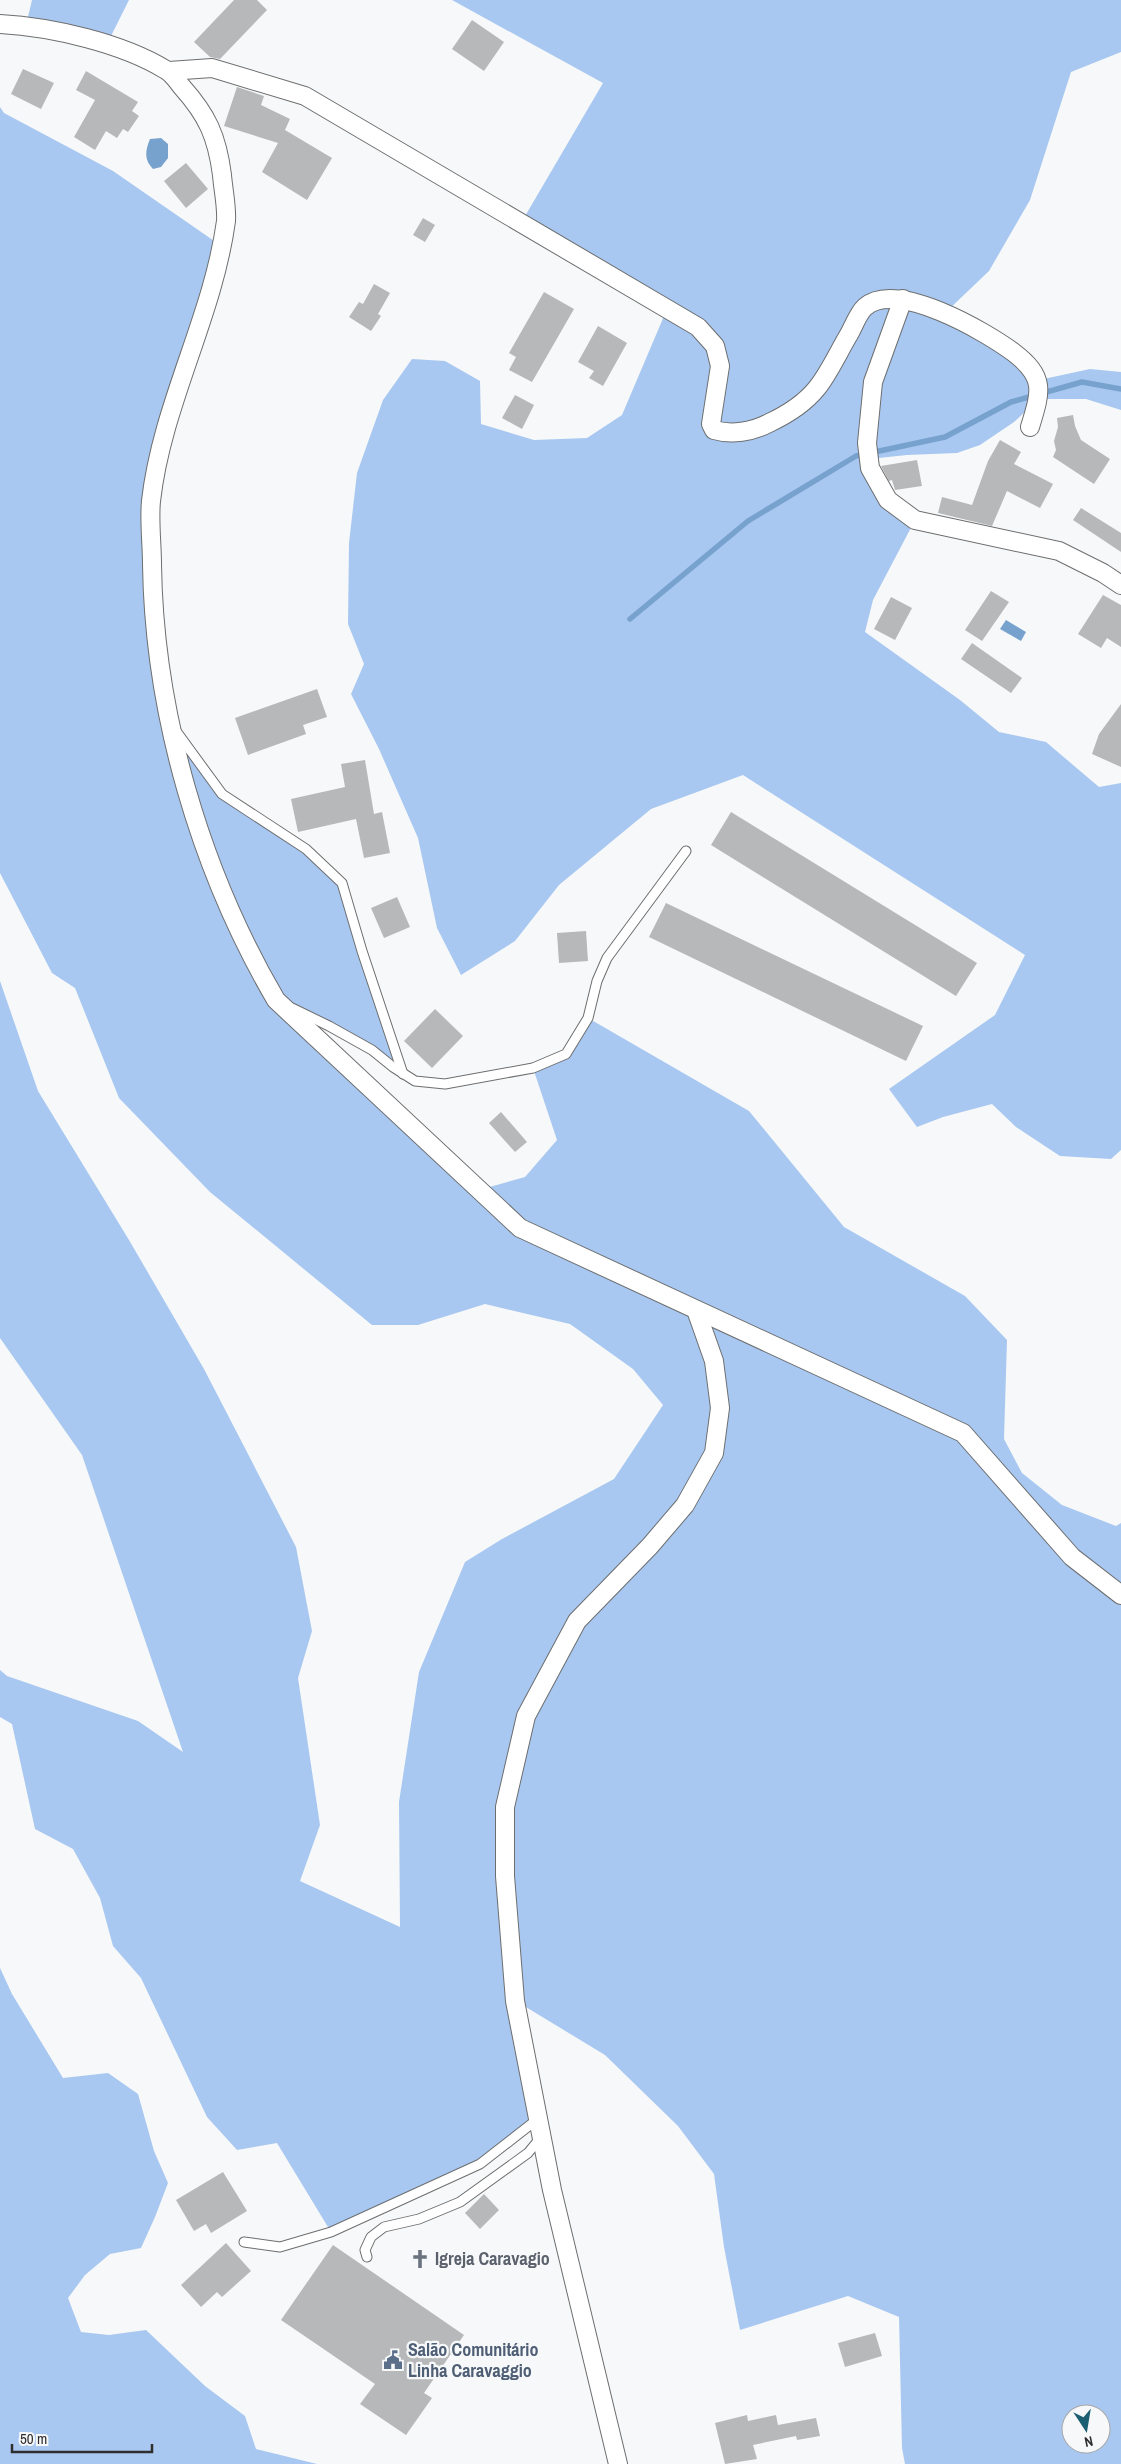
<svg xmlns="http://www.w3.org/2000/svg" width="1121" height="2464" font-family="'Archivo Narrow',sans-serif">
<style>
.green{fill:#a8c8f1;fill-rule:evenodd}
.water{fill:#78a2ce}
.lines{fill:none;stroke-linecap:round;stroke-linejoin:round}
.stream{stroke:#78a2ce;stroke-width:5.5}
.building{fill:#b7b8b9}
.lane-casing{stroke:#6d6e6f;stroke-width:11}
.street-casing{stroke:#6d6e6f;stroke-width:20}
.lane{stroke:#fff;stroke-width:9}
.street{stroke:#fff;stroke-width:18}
.labels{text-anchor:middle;stroke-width:4.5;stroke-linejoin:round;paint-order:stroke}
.worship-label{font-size:18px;font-weight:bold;fill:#5b616d;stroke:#f7f8f9;text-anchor:start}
.service-label{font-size:18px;font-weight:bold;fill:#4e5e75;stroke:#f7f8f9;text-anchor:start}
</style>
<rect width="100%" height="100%" fill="#f7f8f9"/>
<g class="green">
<polygon points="32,0 129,0 107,44 26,25"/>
<polygon points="452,0 1121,0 1121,52 1071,72 1030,200 989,271 945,313 1039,380 1090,369 1121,372 1121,410 1086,399 1039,399 1014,422 980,445 957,453 907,455 869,459 870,468 915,520 873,600 865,632 960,700 999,732 1046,742 1099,787 1121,783 1121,1150 1111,1159 1060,1156 1016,1127 992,1104 943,1117 917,1127 889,1089 995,1015 1025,955 743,775 651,809 559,885 515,941 461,975 437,928 418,838 379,749 351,694 364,664 348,624 349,543 357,473 383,400 412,359 445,361 480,381 481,424 534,440 587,438 622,415 667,309 521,223 603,83"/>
<path d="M0 107 4 113 113 171 220 245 151 502 168 718 222 794 306 849 342 883 403 1074 372 1050 279 1001 479 1190 525 1177 557 1140 533 1068 566 1054 588 1018 749 1111 844 1227 965 1296 1007 1340 1004 1439 1022 1473 1062 1505 1116 1526 1121 1523V2464H905L902 2448 899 2317 848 2296 740 2330 724 2247 714 2174 678 2126 605 2055 516 2001 539 2118 480 2164 331 2232 277 2143 237 2150 207 2117 141 1978 113 1946 100 1898 73 1849 35 1829 12 1724 0 1717V1670L7 1676 138 1721 183 1752 82 1455 0 1338V981L38 1091 129 1240 204 1369 296 1547 312 1631 298 1678 320 1825 300 1881 400 1927 399 1802 419 1672 465 1562 502 1539 614 1479 663 1405 633 1369 570 1324 485 1304 418 1325H372L210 1192 119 1098 75 988 52 973 0 873ZM1071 2414H1101V2444H1071Z"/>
<polygon points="0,1968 12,1994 63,2078 108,2073 138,2094 154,2151 168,2183 155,2217 141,2248 110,2254 85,2275 68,2298 81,2332 109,2335 146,2330 205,2386 245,2416 256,2449 317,2464 0,2464"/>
</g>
<g class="water">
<path d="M161 138 168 144V158L161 167 153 169C144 160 145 151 150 139Z"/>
<polygon points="1006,620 1026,632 1021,641 1000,629"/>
</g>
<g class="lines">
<polyline class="stream" points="630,619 748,521 856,456 945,437 1011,402 1082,382 1121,389"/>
</g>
<g class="building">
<polygon points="234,0 257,0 267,10 220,59 210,57 194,42"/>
<polygon points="472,20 504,42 484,71 452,49"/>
<polygon points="23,69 54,83 41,109 11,94"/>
<polygon points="86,71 138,102 132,111 139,116 128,132 123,129 117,138 106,131 95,150 74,137 95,100 76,90"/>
<polygon points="237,87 264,96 261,105 290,119 285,130 332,158 307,200 262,172 278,143 224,126"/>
<polygon points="186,163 208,189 186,208 164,181"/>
<polygon points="423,218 435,225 425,242 413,235"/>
<polygon points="374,284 390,293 378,314 381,316 371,331 349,317 359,302 363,304"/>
<polygon points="544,292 574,309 532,382 509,370 516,357 509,353"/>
<polygon points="598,326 627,343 603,386 589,378 594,371 578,362"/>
<polygon points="515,395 534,405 522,429 502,418"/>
<polygon points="1073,415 1075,426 1081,440 1110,459 1094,484 1053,457 1056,450 1054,441 1058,427 1057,418"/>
<polygon points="1000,440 1021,452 1014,464 1053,484 1040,508 1007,491 992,526 938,513 942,497 972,505 988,461"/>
<polygon points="917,460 922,486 895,490 892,480 889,481 881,466"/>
<polygon points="1081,508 1121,533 1121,552 1073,520"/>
<polygon points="991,591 1009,602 982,641 965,630"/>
<polygon points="1103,595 1121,605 1121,647 1107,638 1101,648 1078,634"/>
<polygon points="891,597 912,608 895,640 874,629"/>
<polygon points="972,643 1022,678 1011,693 961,659"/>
<polygon points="317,689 327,717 303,725 306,734 248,755 235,718"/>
<polygon points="1121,704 1121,767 1092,754 1099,734"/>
<polygon points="365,760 374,814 382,812 390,853 364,858 356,819 298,832 291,799 345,787 341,764"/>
<polygon points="731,812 977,963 956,996 711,845"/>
<polygon points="397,897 410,927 384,938 371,908"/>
<polygon points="666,903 923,1026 906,1061 649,937"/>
<polygon points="586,931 588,961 559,963 557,933"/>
<polygon points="435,1009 463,1036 432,1068 404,1041"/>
<polygon points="501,1112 527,1142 515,1152 489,1123"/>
<polygon points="223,2172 247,2211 211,2233 206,2224 194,2231 176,2200"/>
<polygon points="484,2194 499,2210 480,2229 465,2213"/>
<polygon points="226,2243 251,2271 222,2297 217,2292 201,2307 181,2285"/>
<polygon points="333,2245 464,2335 424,2393 432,2398 406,2435 360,2404 375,2384 281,2320"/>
<polygon points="875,2333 882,2356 845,2367 838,2343"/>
<polygon points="747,2415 748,2421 776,2415 778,2425 816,2418 820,2436 797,2440 796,2436 753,2445 757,2459 725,2464 715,2423"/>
</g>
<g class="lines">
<g class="lane-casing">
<g id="lane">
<polyline points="176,731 222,794 306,849 342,883 362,951 403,1074"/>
<polyline points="292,1008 329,1026 372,1050 393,1067 415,1081 445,1084 533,1068 566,1054 588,1018 597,981 607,958 686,851"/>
<polyline points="244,2242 280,2247 331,2232 480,2164 539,2118"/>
<polyline points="367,2257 365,2250 371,2237 384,2227 419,2219 460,2202 528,2153 542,2136"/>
</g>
</g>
<g class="street-casing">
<g id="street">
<path d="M0 24C52 27 122 43 166 70 173 74 177 81 182 87 207 115 217 136 222 175 223 189 227 206 226 221 213 317 162 404 151 501 149 521 152 544 152 564 154 714 201 872 276 1000L520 1228 963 1433 1072 1557 1121 1595"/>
<path d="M169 71 212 68 305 96 698 327 715 346 720 366 711 424 714 430C731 435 752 432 769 423 786 415 805 403 817 388 829 373 838 353 848 336 853 328 858 313 865 307 896 279 986 332 1013 352 1046 377 1041 391 1030 427"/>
<polyline points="903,299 873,382 867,443 870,468 888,500 915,520 1059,551 1103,573 1121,585"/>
<polyline points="618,2464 552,2190 515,2001 505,1876 505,1807 526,1716 577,1621 650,1546 685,1505 714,1453 720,1408 714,1361 696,1310"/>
</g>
</g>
<use href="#lane" class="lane"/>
<use href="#street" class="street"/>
</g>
<defs>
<g id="church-bare" transform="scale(1.5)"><path d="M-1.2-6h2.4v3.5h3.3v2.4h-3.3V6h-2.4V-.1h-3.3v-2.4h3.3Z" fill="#6b7280" stroke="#f7f8f9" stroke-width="2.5" paint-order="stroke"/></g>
<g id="civic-bare" transform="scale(1.5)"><path d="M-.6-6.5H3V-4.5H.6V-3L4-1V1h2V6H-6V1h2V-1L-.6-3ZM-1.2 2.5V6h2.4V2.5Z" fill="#5c6f8a" stroke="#f7f8f9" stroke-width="2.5" paint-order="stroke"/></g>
</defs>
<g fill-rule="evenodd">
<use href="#church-bare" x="420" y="2259"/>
<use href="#civic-bare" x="393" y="2360"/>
</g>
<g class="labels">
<g class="worship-label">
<text x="435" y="2265">Igreja Caravagio</text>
</g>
<g class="service-label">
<text x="408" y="2356">Salão Comunitário<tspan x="408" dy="21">Linha Caravaggio</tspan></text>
</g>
</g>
<g transform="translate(1086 2429) rotate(168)"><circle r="24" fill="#f7f8f9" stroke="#a7a7a8"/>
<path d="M0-4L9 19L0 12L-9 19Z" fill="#1c5f73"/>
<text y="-8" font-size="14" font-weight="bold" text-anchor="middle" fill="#2e2e2f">N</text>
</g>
<path d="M12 2444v8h140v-8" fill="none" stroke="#2e2e2f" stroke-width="2.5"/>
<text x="20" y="2444" font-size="15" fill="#2e2e2f" stroke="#f7f8f9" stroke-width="4" paint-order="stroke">50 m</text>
</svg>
